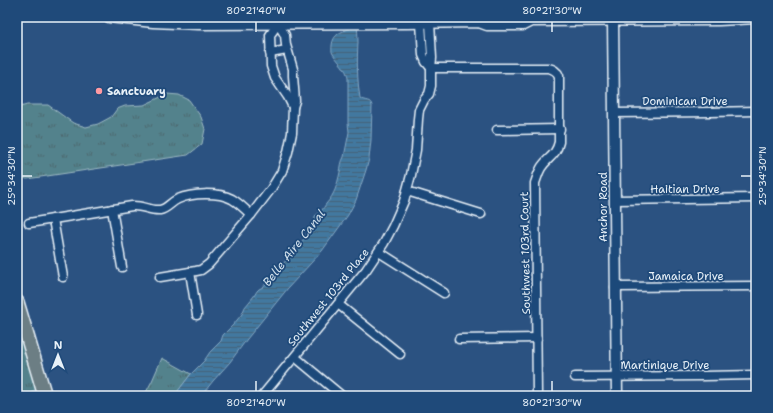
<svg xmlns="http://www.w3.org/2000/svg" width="773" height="413" font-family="'Shantell Sans',sans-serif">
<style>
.grass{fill:url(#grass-tufts);stroke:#9ebac2}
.water{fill:url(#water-rules);stroke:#84a8c3}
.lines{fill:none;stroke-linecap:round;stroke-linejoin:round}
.minor-casing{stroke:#e8f1f8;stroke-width:11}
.tertiary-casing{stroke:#e8f1f8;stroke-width:13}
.primary-casing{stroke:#e8f1f8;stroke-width:16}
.minor{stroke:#1f4a7a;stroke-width:8}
.tertiary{stroke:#1f4a7a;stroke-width:10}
.primary{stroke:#6c7e84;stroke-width:13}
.ticks{fill:none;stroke:#e8f1f8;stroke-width:1.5}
.poi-dot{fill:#ff9aa2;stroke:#1f4a7a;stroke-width:1.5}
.labels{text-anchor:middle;stroke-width:3.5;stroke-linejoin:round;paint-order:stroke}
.poi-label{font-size:11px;font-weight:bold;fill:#e8f1f8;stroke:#1f4a7a;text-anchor:start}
.street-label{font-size:11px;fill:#e8f1f8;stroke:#1f4a7a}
.water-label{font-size:12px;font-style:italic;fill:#cfdfeb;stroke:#1f4a7a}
.neatline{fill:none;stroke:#e8f1f8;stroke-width:1.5}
.ticks-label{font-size:10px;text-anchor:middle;fill:#e8f1f8}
</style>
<defs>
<pattern id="grass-tufts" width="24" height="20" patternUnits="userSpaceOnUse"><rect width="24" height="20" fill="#53828c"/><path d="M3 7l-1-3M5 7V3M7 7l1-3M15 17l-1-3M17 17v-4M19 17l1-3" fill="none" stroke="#4d686e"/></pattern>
<pattern id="water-rules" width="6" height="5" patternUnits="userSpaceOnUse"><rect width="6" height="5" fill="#42789f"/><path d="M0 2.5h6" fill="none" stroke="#446279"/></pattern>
</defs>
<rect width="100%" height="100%" fill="#2b5281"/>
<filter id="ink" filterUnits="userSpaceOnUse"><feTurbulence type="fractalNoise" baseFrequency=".025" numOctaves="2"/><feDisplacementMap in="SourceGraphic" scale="8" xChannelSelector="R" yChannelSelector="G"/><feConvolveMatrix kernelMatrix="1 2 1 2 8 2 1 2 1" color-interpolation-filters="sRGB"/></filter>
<g filter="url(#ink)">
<g class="grass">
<polygon points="167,94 179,95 189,100 201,117 205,129 202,144 188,155 27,179 17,176 17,108 27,105 48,105 73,123 86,127 98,124 111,117 117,109 125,106 144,105"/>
<polygon points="17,322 36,390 32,391 34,395 32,396 30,395 27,396 17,396"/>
<polygon points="162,358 191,374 174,396 144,396 152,381"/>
</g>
<path class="water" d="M348 17H360C356 26 358 33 358 42 357 61 357 79 360 98 365 102 371 99 372 106L371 140 369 159 366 170 356 200 348 215 322 251 288 288 247 339 230 362 213 381 201 396H174L191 374 204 361 210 352 221 341 223 335 233 325 242 314 245 307 254 296 257 291 259 289 263 287 288 258 297 249 315 222V216C320 213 323 209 326 204 335 194 337 185 340 172 341 167 341 162 344 157L349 132 348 123V78C347 69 338 62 333 54 331 51 332 48 332 45 333 35 341 31 350 29Z"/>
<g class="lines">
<g class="minor-casing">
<g id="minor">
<polyline points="278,17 278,24 270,35 271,66 275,78 288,97 293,107"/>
<polyline points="421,23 423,55 426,62 431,68"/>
<polyline points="270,53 287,50"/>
<path d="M431 68H548C554 69 557 71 559 76V142C556 156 547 158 541 168 538 173 537 178 535 183L537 396"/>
<polyline points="614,113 710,112 756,111"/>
<polyline points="497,130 560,129"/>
<polyline points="407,191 481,214"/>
<polyline points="615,200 756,198"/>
<polyline points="112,209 122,267"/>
<polyline points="53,219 63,277"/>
<path d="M29 223 132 206C142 205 150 211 160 210 167 209 171 202 178 199 192 193 218 192 232 199 239 203 245 209 251 215"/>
<polyline points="379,252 444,293"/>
<polyline points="190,272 197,315"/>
<polyline points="160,277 196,271 201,270 209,264 251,215 271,189 282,171 288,152 292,133 293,107 295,101 293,76 293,69 286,45 285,35 278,24"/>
<polyline points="615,287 756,286"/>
<polyline points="338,304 400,354"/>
<polyline points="459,339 537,338"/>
<polyline points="295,357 342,396"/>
<polyline points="575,377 704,376 756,375"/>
<polyline points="262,396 366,270 384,243 393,226 404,201 411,175 416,150 418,119 419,110 424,100 429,94 431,86 431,68 432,58 430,23"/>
</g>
</g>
<g class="tertiary-casing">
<g id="tertiary">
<polyline points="109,17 153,22 199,24 406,23 479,22 487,25 523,25 531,21 719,20 756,18"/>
<polyline points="613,21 617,396"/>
<polyline points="479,22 486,17 524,17 531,21"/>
</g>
</g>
<g class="primary-casing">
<polyline id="primary" points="17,302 45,396"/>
</g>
<use href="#minor" class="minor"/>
<use href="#tertiary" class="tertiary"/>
<use href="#primary" class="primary"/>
</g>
</g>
<path class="ticks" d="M256 22V32M552 22V32M22 176H32M741 176H751M256 381V391M552 381V391"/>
<circle class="poi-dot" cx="99" cy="91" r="4"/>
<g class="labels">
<g class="poi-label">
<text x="107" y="95">Sanctuary</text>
</g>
<g class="street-label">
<text x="685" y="105">Dominican Drive</text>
<text x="685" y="193">Haitian Drive</text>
<text transform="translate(603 207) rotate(-90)" y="4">Anchor Road</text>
<text transform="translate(525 253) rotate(-91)" y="4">Southwest 103rd Court</text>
<text x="686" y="280">Jamaica Drive</text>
<text transform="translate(328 297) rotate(-51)" y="4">Southwest 103rd Place</text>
<text x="665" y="369">Martinique Drive</text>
</g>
<g class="water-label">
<text transform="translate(294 248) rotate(-52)" y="4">Belle Aire Canal</text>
</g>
</g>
<rect width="773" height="413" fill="none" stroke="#1f4a7a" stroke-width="44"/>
<g transform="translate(58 355)" stroke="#1f4a7a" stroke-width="3" paint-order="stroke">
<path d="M0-3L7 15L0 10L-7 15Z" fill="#e8f1f8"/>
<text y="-6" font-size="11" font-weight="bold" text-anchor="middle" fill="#e8f1f8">N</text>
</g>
<rect x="22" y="22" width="729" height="369" class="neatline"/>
<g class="ticks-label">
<text x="256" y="14">80°21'40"W</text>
<text x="552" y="14">80°21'30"W</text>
<text transform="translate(11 176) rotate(-90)" y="4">25°34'30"N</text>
<text transform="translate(762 176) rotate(-90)" y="4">25°34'30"N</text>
<text x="256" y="406">80°21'40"W</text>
<text x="552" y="406">80°21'30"W</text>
</g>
</svg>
